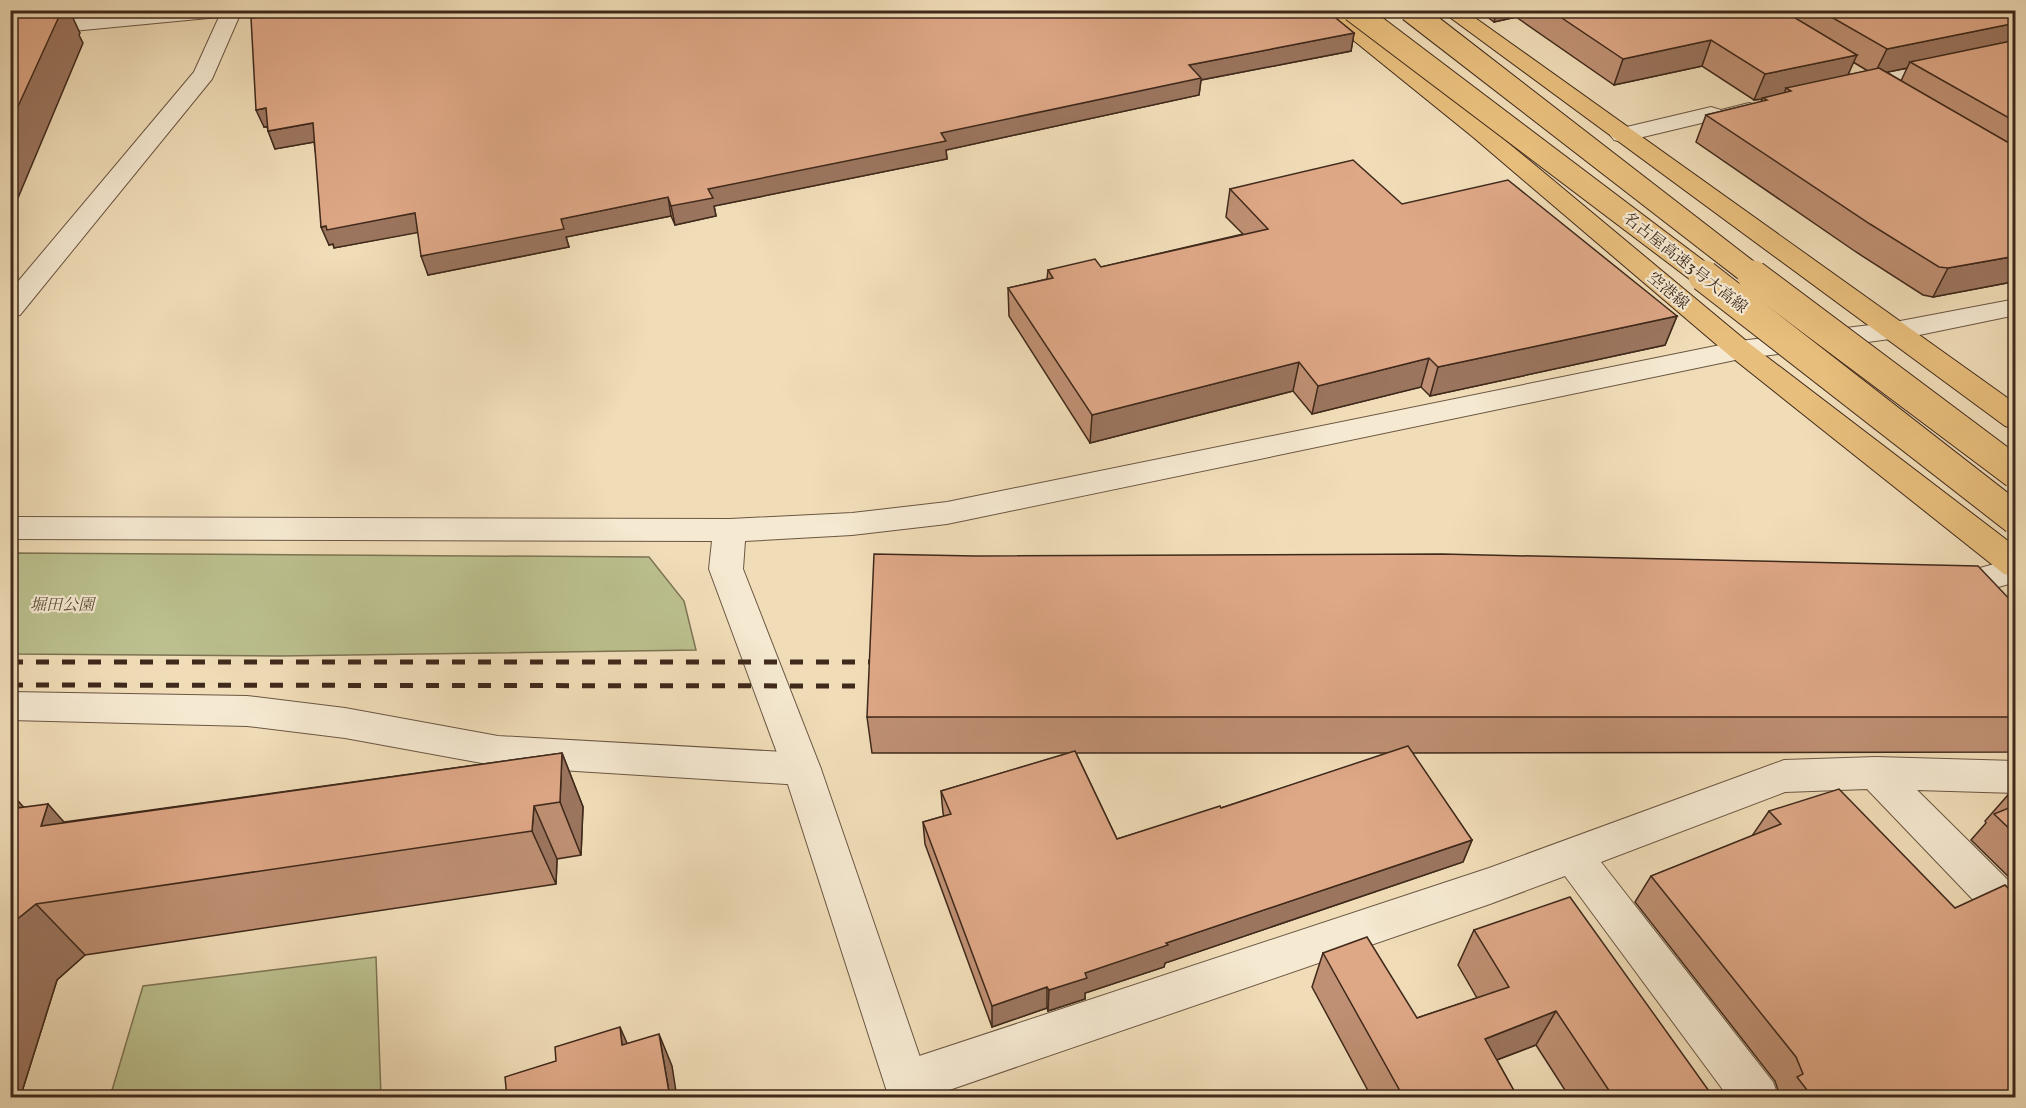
<svg xmlns="http://www.w3.org/2000/svg" width="2026" height="1108" font-family="Vollkorn,'Noto Serif JP',serif">
<style>
.green{fill:#bbc08e;stroke:#7d7454;stroke-width:1.5}
.lines{fill:none;stroke-linecap:round;stroke-linejoin:round}
.pedestrian-casing{stroke:#6b5642;stroke-width:2}
.minor-casing{stroke:#6b5642;stroke-width:2}
.tertiary-casing{stroke:#6b5642;stroke-width:2}
.primary-casing{stroke:#3f291b;stroke-width:2}
.pedestrian{fill:#f5e9d1;fill-rule:evenodd}
.minor{fill:#f5e9d1;fill-rule:evenodd}
.tertiary{fill:#f5e9d1;fill-rule:evenodd}
.primary{fill:#e8be7c;fill-rule:evenodd}
.rail{stroke:#3f291b;stroke-width:5;stroke-dasharray:13 13;stroke-linecap:butt}
.motorway-bridge-far1-casing{stroke:#3f291b;stroke-width:25;stroke-linecap:butt}
.motorway-bridge-casing{stroke:#3f291b;stroke-width:33;stroke-linecap:butt}
.motorway-bridge-far1{stroke:#e8be7c;stroke-width:23}
.motorway-bridge{stroke:#e8be7c;stroke-width:31}
.wall{fill:#bf9073;stroke:#3f291b;stroke-width:1.5;fill-rule:evenodd}
.shaded-wall{fill:#9b755e;stroke:#3f291b;stroke-width:1.5}
.building{fill:#dea786;stroke:#3f291b;stroke-width:1.5}
.labels{text-anchor:middle;stroke-width:4.5;stroke-linejoin:round;paint-order:stroke}
.street-label{font-size:16px;fill:#3f291b;stroke:#f5e9d1}
.park-label{font-size:16px;font-style:italic;fill:#5e4f38;stroke:#f5e9d1}
</style>
<rect width="100%" height="100%" fill="#f0ddb8"/>
<filter id="stains"><feTurbulence type="fractalNoise" baseFrequency=".00333" numOctaves="4"/><feColorMatrix values="0 0 0 0 .2 0 0 0 0 .09 0 0 0 0 .02 0 0 0 .5 -.17"/></filter>
<radialGradient id="worn" r=".72"><stop offset=".6" stop-color="#630" stop-opacity="0"/><stop offset="1" stop-color="#630" stop-opacity=".3"/></radialGradient>
<g class="green">
<polygon points="11,553 649,557 684,601 696,650 279,656 11,654"/>
<polygon points="376,957 381,1097 110,1097 143,986"/>
</g>
<g class="lines">
<g class="pedestrian-casing">
<polygon id="pedestrian" points="2016,558 2016,582 1981,592 1969,589 1964,580 1969,571"/>
</g>
<g class="minor-casing">
<g id="minor">
<polygon points="156,10 242,10 212,79 20,315 10,317 10,291 194,72 219,17 10,37 10,25"/>
<polygon points="2016,47 2016,60 1852,94 1844,92 1841,87 1844,82 1852,80"/>
<polygon points="1749,103 1757,105 1760,110 1757,115 1720,124 1710,121 1622,142 1614,140 1610,135 1614,130 1711,107 1721,110"/>
<polygon points="2016,299 2016,315 1895,340 1885,337 1881,331 1885,325 1895,322"/>
<polygon points="10,692 247,696 345,708 498,736 802,753 815,758 821,769 815,780 802,785 498,766 345,738 247,726 10,720"/>
<polygon points="1876,757 2016,761 2016,793 1917,790 2016,888 2016,934 2001,929 1867,789 1785,792 1601,862 1773,1082 1779,1098 1729,1098 1565,876 1490,904 926,1098 891,1098 885,1082 891,1066 907,1060 1489,868 1784,760"/>
</g>
</g>
<g class="tertiary-casing">
<polygon id="tertiary" points="1895,322 1905,325 1909,331 1905,337 1740,359 947,524 852,535 745,541 743,569 821,769 934,1098 889,1098 783,769 709,569 712,541 10,539 10,517 730,519 852,513 947,502 1740,341"/>
</g>
<g class="primary-casing">
<g id="primary">
<polygon points="1316,10 1340,10 1489,127 1750,344 2016,547 2016,577 2004,574 1730,356 1473,137"/>
<polygon points="1440,10 1464,10 2016,404 2016,429 2005,426"/>
</g>
</g>
<use href="#pedestrian" class="pedestrian"/>
<use href="#minor" class="minor"/>
<use href="#tertiary" class="tertiary"/>
<use href="#primary" class="primary"/>
<g class="rail">
<polyline points="10,662 888,662"/>
<polyline points="10,685 886,686"/>
</g>
<g class="motorway-bridge-far1-casing">
<g id="motorway-bridge-far1">
<polyline points="1353,10 1706,277"/>
<polyline points="1410,10 1755,277"/>
</g>
</g>
<g class="motorway-bridge-casing">
<g id="motorway-bridge">
<polyline points="1704,276 2016,519"/>
<polyline points="1753,276 2016,473"/>
</g>
</g>
<use href="#motorway-bridge-far1" class="motorway-bridge-far1"/>
<use href="#motorway-bridge" class="motorway-bridge"/>
</g>
<g class="wall">
<polygon points="270,10 1329,10 1329,13 1354,33 1351,51 1201,80 1199,95 946,150 947,159 714,206 716,216 675,225 671,216 566,237 569,247 428,275 418,232 334,248 333,244 329,245 314,142 275,149 267,127 264,127 269,16"/>
<path d="M1478 10H2016V284L2012 282 1933 297 1923 295 1856 252 1696 142 1706 115 1761 102 1762 99 1754 100 1702 66 1614 85 1516 17 1494 22ZM1853 62 1868 71 1848 75ZM1907 68 1901 81 1886 72Z"/>
<polygon points="1230,189 1402,204 1677,316 1665,345 1430,396 1421,387 1312,414 1293,391 1090,443 1009,316 1008,288 1047,279 1048,270 1101,267 1243,234 1226,217"/>
<path d="M2016 606V752L1412 753 1472 840 1463 862 1165 963 1164 967 1085 993V999L1048 1011 1047 1008 992 1027 925 844 923 822 944 816 943 813 941 791 1070 753H872L867 717ZM1076 753H1389L1221 808 1117 839Z"/>
<polygon points="562,753 583,807 581,855 557,859 556,884 85,955 57,980 20,1098 24,807 64,822"/>
<polygon points="2016,792 2016,884 1971,840 1986,823 1985,821 2008,795"/>
<polygon points="1769,811 1955,908 2016,896 2016,1098 1779,1098 1780,1096 1775,1081 1635,902 1651,876 1752,836"/>
<polygon points="1474,930 1714,1098 1570,1098 1536,1045 1497,1060 1518,1098 1372,1098 1312,987 1323,953 1417,1018 1477,998 1458,965"/>
</g>
<g class="shaded-wall">
<polygon points="10,10 90,10 88,15 72,16 80,33 79,35 83,43 10,217"/>
<polygon points="1497,10 1518,10 1516,17 1494,22"/>
<polygon points="2016,23 2016,46 1910,62 1907,68 1874,75 1887,49"/>
<polygon points="1354,33 1351,51 1201,80 1199,95 946,150 947,159 714,206 716,216 675,225 671,206 708,189 941,133 1189,65"/>
<polygon points="1711,40 1702,66 1614,85 1623,59"/>
<polygon points="1857,55 1845,81 1791,91 1786,88 1784,94 1763,98 1762,99 1754,100 1765,74"/>
<polygon points="266,108 274,126 264,127 256,110"/>
<polygon points="313,123 320,141 275,149 268,131"/>
<polygon points="668,197 671,216 566,237 569,247 428,275 421,256 561,219"/>
<polygon points="415,213 421,232 334,248 333,244 329,245 321,227"/>
<polygon points="2016,256 2016,276 2012,282 1933,297 1948,268"/>
<polygon points="1677,316 1665,345 1430,396 1438,367"/>
<polygon points="1429,358 1421,387 1312,414 1318,386"/>
<polygon points="1299,362 1293,391 1090,443 1092,415"/>
<polygon points="562,753 583,807 581,855 560,802"/>
<polygon points="10,792 38,823 10,855"/>
<polygon points="48,804 95,857 41,826"/>
<polygon points="534,806 557,859 556,884 532,831"/>
<polygon points="1472,840 1463,862 1165,963 1164,967 1085,993 1085,999 1048,1011 1049,990 1085,973 1166,943"/>
<polygon points="36,904 85,955 57,980 20,1098 10,1098 10,925"/>
<polygon points="1047,987 1047,1008 992,1027 992,1006"/>
<polygon points="1556,1011 1536,1045 1467,1071 1485,1039"/>
<polygon points="620,1027 634,1059 622,1045"/>
<polygon points="659,1034 672,1066 677,1098 670,1098"/>
<polygon points="2016,1087 2004,1098 1997,1098"/>
</g>
<g class="building">
<polygon points="10,10 62,10 10,124"/>
<polygon points="270,10 1326,10 1354,33 1189,65 1201,78 941,133 946,141 708,189 713,198 671,206 668,197 561,219 564,229 421,256 415,213 327,230 326,226 321,227 313,123 268,131 266,108 256,110 251,18 269,16"/>
<polygon points="1550,10 1782,10 1857,55 1765,74 1711,40 1623,59"/>
<polygon points="1819,10 2016,10 2016,23 1887,49"/>
<polygon points="2016,40 2016,122 1910,62"/>
<polygon points="1879,68 2016,147 2016,256 1948,268 1939,267 1870,224 1706,115 1767,100 1763,98 1791,91 1786,88"/>
<polygon points="1353,160 1402,204 1508,180 1677,316 1438,367 1429,358 1318,386 1299,362 1092,415 1008,288 1053,278 1048,270 1095,259 1101,267 1268,229 1230,189"/>
<polygon points="874,554 975,556 1442,554 1978,566 2016,606 2016,717 867,717"/>
<polygon points="1408,746 1472,840 1166,943 1168,945 1085,973 1087,978 1049,990 1047,987 992,1006 923,822 951,814 941,791 1075,751 1117,839 1220,806 1221,808"/>
<polygon points="562,753 560,802 534,806 532,831 36,904 10,925 10,809 48,804 41,826"/>
<polygon points="1839,789 1955,908 2005,885 2016,896 2016,1087 1997,1098 1813,1098 1797,1077 1803,1074 1796,1057 1651,876 1781,824 1769,811"/>
<polygon points="2016,792 2016,802 2008,795"/>
<polygon points="2016,805 2016,835 1994,814"/>
<polygon points="1570,897 1714,1098 1614,1098 1556,1011 1485,1039 1518,1098 1404,1098 1323,953 1367,937 1417,1018 1509,987 1474,930"/>
<polygon points="620,1027 622,1045 659,1034 670,1098 507,1098 505,1077 556,1061 555,1047"/>
</g>
<g class="labels">
<g class="street-label">
<text transform="translate(1686 262) rotate(38)" y="6">名古屋高速3号大高線</text>
<text transform="translate(1669 290) rotate(40)" y="6">空港線</text>
</g>
<g class="park-label">
<text x="62" y="610">堀田公園</text>
</g>
</g>
<rect width="2026" height="1108" fill="none" stroke="#f0ddb8" stroke-width="36"/>
<rect x="12" y="12" width="2002" height="1084" fill="none" stroke="#3f291b" stroke-width="3"/>
<rect x="18" y="18" width="1990" height="1072" fill="none" stroke="#3f291b" stroke-width="1.5"/>
<rect width="100%" height="100%" filter="url(#stains)"/>
<rect width="100%" height="100%" fill="url(#worn)"/>
</svg>
